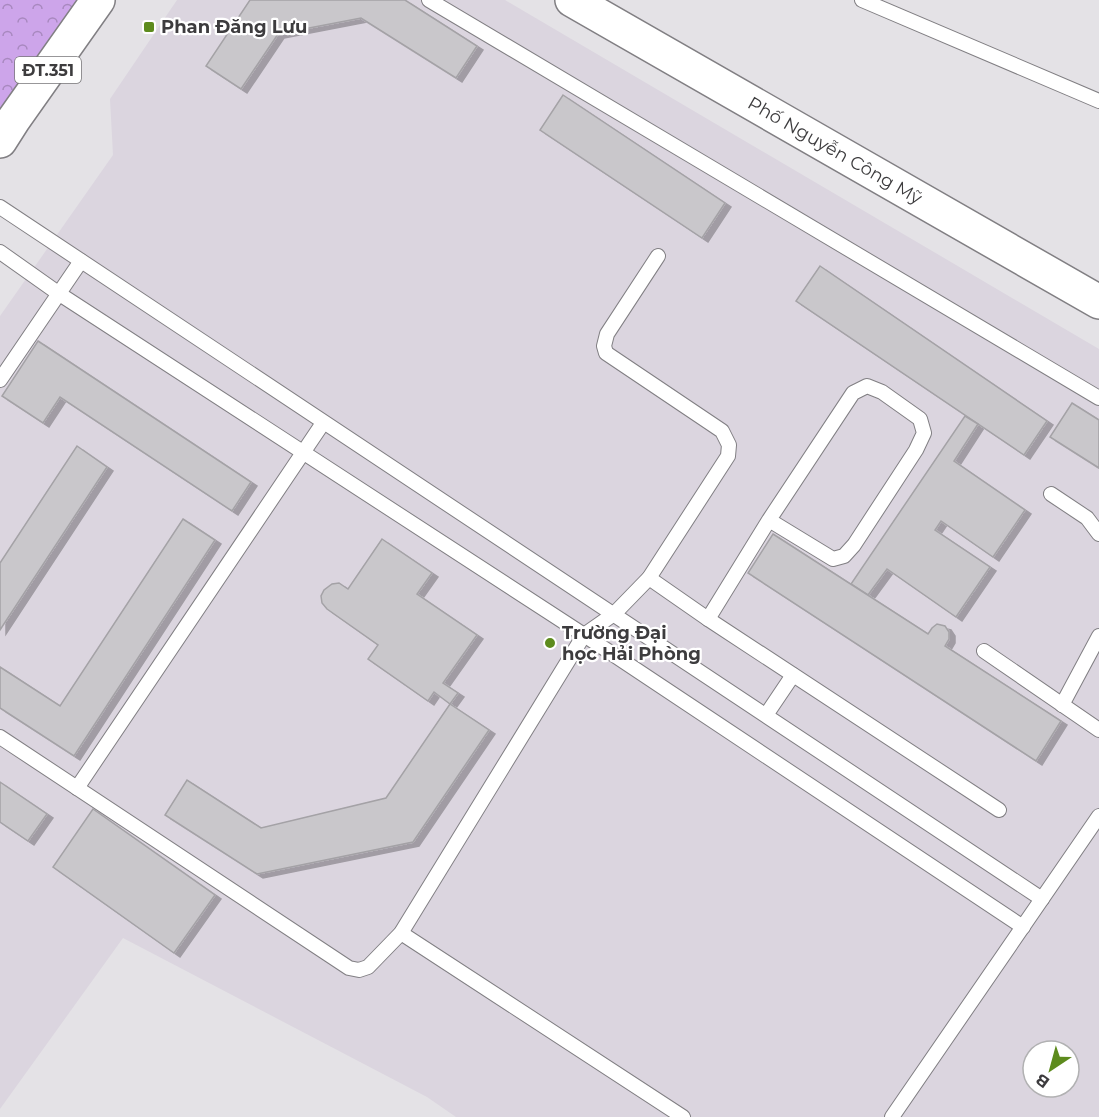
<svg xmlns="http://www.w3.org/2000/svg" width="1099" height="1117" font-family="Montserrat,sans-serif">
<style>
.built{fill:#dbd5df;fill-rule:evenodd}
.park{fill:url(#park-crowns)}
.building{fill:#c9c7cb;stroke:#a4a2a6;stroke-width:1.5;filter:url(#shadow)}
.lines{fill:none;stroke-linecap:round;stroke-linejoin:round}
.service-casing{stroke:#817f83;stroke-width:16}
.tertiary-casing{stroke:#817f83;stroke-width:36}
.primary-casing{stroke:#817f83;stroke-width:36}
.service{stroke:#fff;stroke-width:14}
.tertiary{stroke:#fff;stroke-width:33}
.primary{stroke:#fff;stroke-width:33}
.poi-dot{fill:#5d8b1d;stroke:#fff;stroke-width:2}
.labels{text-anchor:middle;stroke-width:4.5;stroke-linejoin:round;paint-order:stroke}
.shield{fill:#fff;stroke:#777678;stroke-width:1.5}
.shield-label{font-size:16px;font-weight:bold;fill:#3d3c3e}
.poi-label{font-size:18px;font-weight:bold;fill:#3d3c3e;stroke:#fff;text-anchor:start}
.street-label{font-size:18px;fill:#3d3c3e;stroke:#fff}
</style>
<defs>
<pattern id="park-crowns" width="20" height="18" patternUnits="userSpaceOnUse" patternTransform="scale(1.5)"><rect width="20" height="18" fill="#cda5ea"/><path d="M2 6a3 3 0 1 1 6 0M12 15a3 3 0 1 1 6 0" fill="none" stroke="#a888bf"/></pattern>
<filter id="shadow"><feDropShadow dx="6" dy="4" stdDeviation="0" flood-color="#0004"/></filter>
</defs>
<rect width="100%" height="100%" fill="#e4e2e6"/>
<path class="built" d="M177 0H505L1099 349V1117H456L427 1097 123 938 0 1109V316L113 155 110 99ZM1033 1051H1069V1087H1033Z"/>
<polygon class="park" points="0,0 96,0 14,119 0,109"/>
<g class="building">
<polygon points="250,0 405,0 477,46 456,78 361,18 278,34 241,89 206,66"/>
<polygon points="563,95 725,203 702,238 540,130"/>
<polygon points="820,266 1047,421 1024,455 796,301"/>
<polygon points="38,341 251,482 232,511 60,397 43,423 2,396"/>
<polygon points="1072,403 1099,420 1099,468 1050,437"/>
<polygon points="965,416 978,424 954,461 1025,510 993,557 941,521 935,530 990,567 956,617 887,569 868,595 851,584"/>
<polygon points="77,446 107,467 0,630 0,563"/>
<polygon points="183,519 215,540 74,756 0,708 0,667 60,706"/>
<polygon points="773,534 928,634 932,628 937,624 945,626 949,632 949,639 945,646 1061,721 1036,761 748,573"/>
<polygon points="382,539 432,573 417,594 477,635 443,683 458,693 450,704 434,692 428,701 368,659 378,645 327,609 322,603 321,596 324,590 332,584 339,583 348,589"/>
<polygon points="450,704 489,730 413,842 257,874 165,815 187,780 261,828 386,798"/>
<polygon points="0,782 47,814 28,841 0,822"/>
<polygon points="93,809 215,895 174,953 53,867"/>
</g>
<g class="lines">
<g class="service-casing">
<g id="service">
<polyline points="429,0 1099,398"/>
<polyline points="862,0 1099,101"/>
<polyline points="0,207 1042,899"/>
<polyline points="0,252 58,293 584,635 1023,927"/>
<polyline points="0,380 81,261"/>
<polyline points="1051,494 1087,518 1099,534"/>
<polyline points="649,578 708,619 999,810"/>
<polyline points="708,619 769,520 853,393 867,386 882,392 920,419 924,433 916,450 854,545 844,556 833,559 769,520"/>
<polyline points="984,651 1099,730"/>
<polyline points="1062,705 1099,636"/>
<polyline points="766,715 793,675"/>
<polyline points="0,737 349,968 359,970 368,967 401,933 584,635 614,614 649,578 728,456 729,445 722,431 606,353 604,346 607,334 658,256"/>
<polyline points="77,788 323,423"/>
<polyline points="401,933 683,1117"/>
<polyline points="892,1117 1099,816"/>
</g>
</g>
<g class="tertiary-casing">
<g id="tertiary">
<path id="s1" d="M572 0 1099 302"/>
</g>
</g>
<g class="primary-casing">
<polyline id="primary" points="0,141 14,119 98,0"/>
</g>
<use href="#service" class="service"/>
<use href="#tertiary" class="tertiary"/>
<use href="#primary" class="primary"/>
</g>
<g class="poi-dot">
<rect x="143" y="21" width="12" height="12" rx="3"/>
<circle cx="550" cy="643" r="6"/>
</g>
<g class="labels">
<rect class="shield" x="15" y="57" width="66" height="26" rx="4.5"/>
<g class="shield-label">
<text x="48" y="76">ĐT.351</text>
</g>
<g class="poi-label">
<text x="161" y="33">Phan Đăng Lưu</text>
<text x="562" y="639">Trường Đại<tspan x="562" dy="21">học Hải Phòng</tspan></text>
</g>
<g class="street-label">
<text dy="6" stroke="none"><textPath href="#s1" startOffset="303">Phố Nguyễn Công Mỹ</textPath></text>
</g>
</g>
<g transform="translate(1051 1069) rotate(216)"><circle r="28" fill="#ffffff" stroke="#b1b1b2" stroke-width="1.5"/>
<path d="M0-4.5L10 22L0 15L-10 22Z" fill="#5d8b1d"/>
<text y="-9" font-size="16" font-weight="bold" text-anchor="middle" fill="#3d3c3e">B</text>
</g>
</svg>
